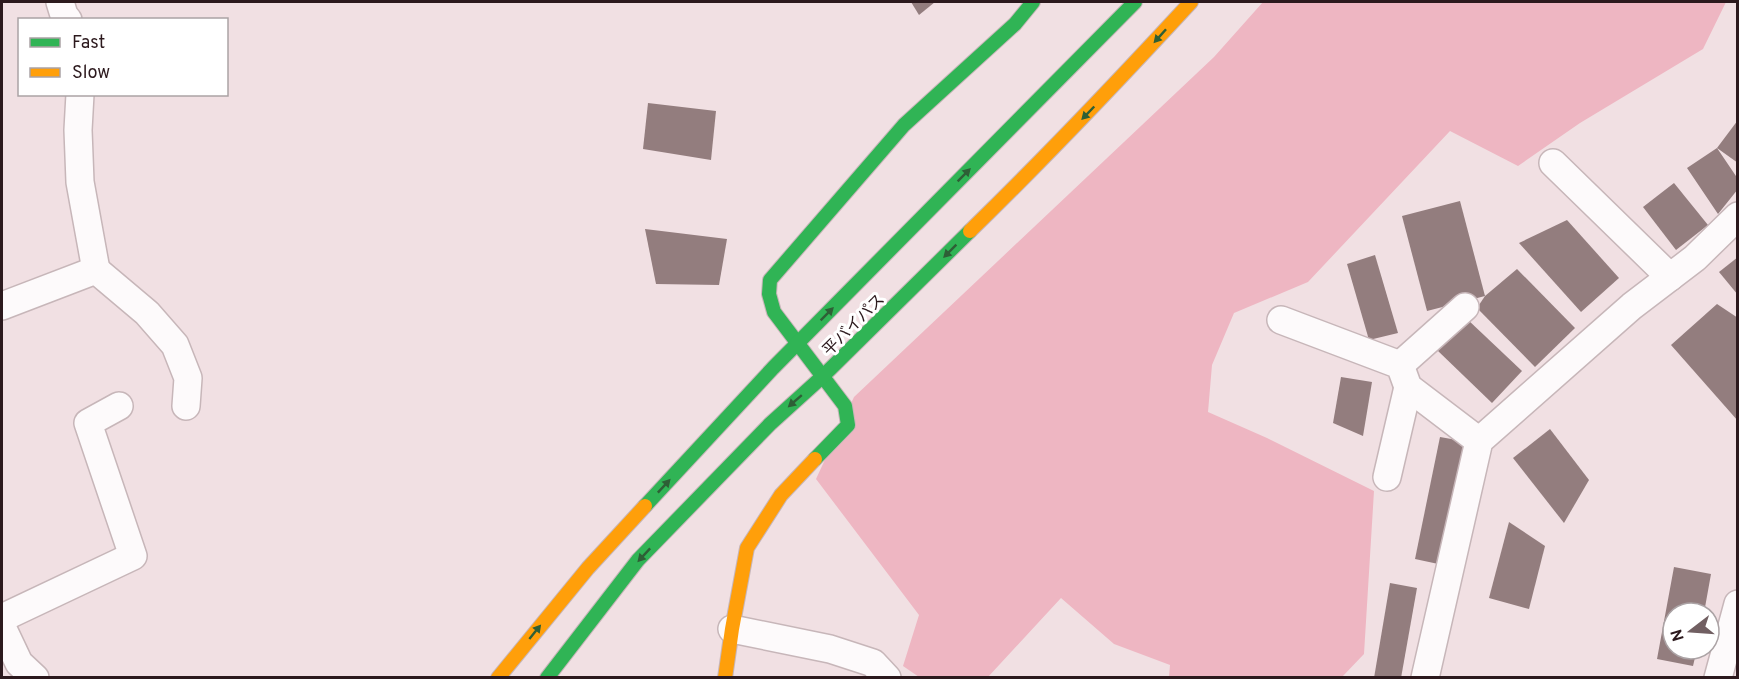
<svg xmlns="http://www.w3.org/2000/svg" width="1739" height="679" font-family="Overpass,'Noto Sans JP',sans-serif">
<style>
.forest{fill:#eeb6c2}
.building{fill:#937d7e}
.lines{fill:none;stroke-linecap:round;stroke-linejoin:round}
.street-casing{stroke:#c7b6b9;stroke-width:30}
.fast-casing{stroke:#c7b6b9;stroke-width:16}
.slow-casing{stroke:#c7b6b9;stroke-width:16}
.street{stroke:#fdfafb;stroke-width:27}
.fast{stroke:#30b455;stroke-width:14}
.slow{stroke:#ff9f0a;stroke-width:14}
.oneway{fill:#2e5f36}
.labels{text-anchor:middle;stroke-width:6;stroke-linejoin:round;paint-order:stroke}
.street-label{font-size:16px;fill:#2c191d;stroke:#fff}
</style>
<rect width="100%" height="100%" fill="#f1e0e3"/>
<polygon class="forest" points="1263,2 1726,2 1703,49 1580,123 1518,166 1450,131 1308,282 1234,313 1212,365 1208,412 1267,438 1374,491 1364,654 1342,677 1169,677 1170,665 1114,644 1061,598 988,677 919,677 903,666 919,615 816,479 854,397 1214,57"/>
<g class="building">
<polygon points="911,2 935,2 919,15"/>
<polygon points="648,103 716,111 711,160 643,149"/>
<polygon points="1738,120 1738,163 1717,148 1738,179 1738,189 1718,214 1687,168 1717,148"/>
<polygon points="1674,183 1708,225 1676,250 1643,207"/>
<polygon points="1460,201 1485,296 1427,311 1402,216"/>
<polygon points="1567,220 1619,278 1581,312 1519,243"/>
<polygon points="645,229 727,239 719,285 656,284"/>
<polygon points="1375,255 1398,333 1369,340 1347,264"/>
<polygon points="1738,257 1738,295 1719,272"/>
<polygon points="1517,269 1575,328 1535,367 1477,308 1485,296"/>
<polygon points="1717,304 1738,318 1738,421 1671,345"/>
<polygon points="1467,319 1522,371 1492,403 1437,350"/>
<polygon points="1341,377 1372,382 1363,436 1333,423"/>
<polygon points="1550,429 1589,480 1564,523 1513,458"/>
<polygon points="1440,437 1468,442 1443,565 1415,559"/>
<polygon points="1509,522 1545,546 1529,609 1489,598"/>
<polygon points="1674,567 1711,574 1704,613 1673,613 1673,649 1697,649 1693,666 1657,659"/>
<polygon points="1390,583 1417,588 1401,678 1374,678"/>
</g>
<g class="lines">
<g class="street-casing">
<g id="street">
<polyline points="60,2 64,15 68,20"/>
<polyline points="80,94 78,130 80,182 96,270"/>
<polyline points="1553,163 1670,277"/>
<polyline points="2,306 96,270 147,313 175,345 188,378 186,406"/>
<polyline points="1281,320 1400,365 1408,387 1479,441"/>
<polyline points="1400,365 1465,307"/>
<polyline points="1387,477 1408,387"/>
<polyline points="2,618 133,556 88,423 119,406"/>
<polyline points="2,627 19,663 35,678"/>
<polyline points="732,629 830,649 873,663 887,678"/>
<polyline points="1425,678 1479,441 1632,306 1695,258 1738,216"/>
<polyline points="1718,678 1738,604"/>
</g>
</g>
<g class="fast-casing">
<g id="fast">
<polyline points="815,459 848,425 845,406 774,312 769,294 770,280 904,125 1015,24 1033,2"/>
<polyline points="645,506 773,368 1135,2"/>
<polyline points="547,678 638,560 770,424 822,377 970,231"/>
</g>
</g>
<g class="slow-casing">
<g id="slow">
<path d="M970 231C1046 157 1119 80 1191 2"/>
<polyline points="498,678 588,568 645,506"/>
<polyline points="725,678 732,629 747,548 781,495 815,459"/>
</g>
</g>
<use href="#street" class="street"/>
<use href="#fast" class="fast"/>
<use href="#slow" class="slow"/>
</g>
<defs><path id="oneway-solid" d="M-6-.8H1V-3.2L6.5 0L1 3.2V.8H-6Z" transform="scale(1.5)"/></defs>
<g class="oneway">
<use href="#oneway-solid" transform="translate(1160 36) rotate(132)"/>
<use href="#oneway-solid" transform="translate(1088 113) rotate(134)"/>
<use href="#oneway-solid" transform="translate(964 175) rotate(-45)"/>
<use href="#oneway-solid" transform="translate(950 251) rotate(135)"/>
<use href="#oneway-solid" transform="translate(827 314) rotate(-45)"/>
<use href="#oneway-solid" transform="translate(795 401) rotate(139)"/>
<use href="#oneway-solid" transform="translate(664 486) rotate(-47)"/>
<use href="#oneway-solid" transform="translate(644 555) rotate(133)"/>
<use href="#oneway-solid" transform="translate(535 632) rotate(-51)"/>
</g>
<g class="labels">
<g class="street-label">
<text transform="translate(853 324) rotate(-45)" y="6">平バイパス</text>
</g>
</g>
<rect width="1739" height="679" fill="none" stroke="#2c191d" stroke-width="6"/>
<rect x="18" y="18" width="210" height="78" fill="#ffffff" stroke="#aba3a5" stroke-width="1.5"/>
<rect x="30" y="38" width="30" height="9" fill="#30b455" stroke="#aba3a5" stroke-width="1.5"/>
<text x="72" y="48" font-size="18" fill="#2c191d">Fast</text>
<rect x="30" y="68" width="30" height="9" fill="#ff9f0a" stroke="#aba3a5" stroke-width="1.5"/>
<text x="72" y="78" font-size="18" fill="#2c191d">Slow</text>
<g transform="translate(1691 631) rotate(253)"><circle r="28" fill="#ffffff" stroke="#aba3a5" stroke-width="1.5"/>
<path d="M0-4.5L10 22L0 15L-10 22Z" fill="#715f62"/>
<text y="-9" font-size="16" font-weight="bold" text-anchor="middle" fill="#2c191d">N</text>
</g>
</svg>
